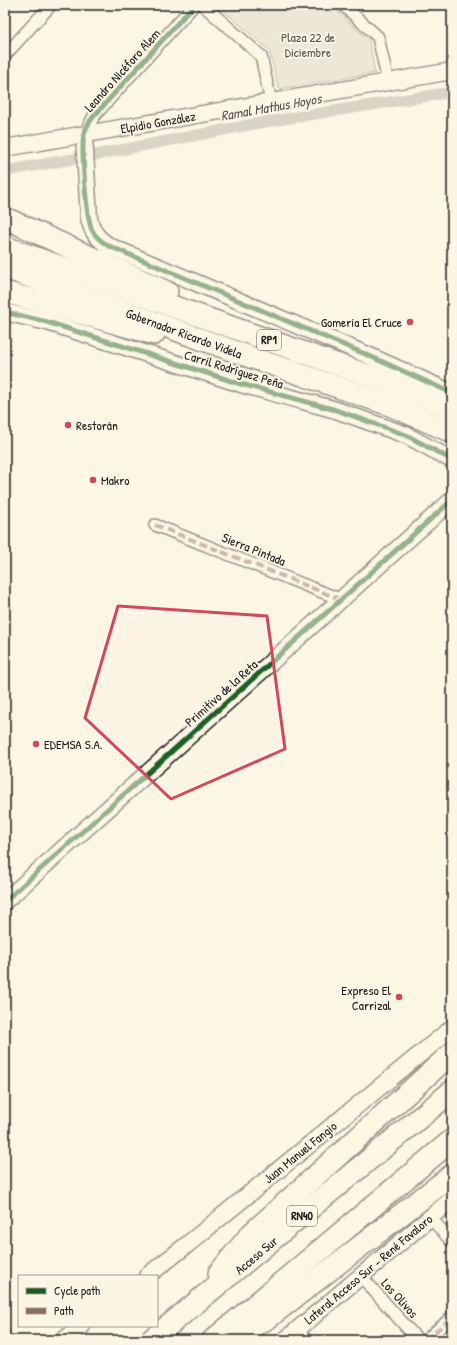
<svg xmlns="http://www.w3.org/2000/svg" width="457" height="1345" font-family="'Patrick Hand',sans-serif">
<style>
.green{fill:#dbd5c8;stroke:#7c7872}
.lines{fill:none;stroke-linecap:round;stroke-linejoin:round}
.canal{stroke:#b0aba1;stroke-width:11}
.street-casing{stroke:#1c1c1c;stroke-width:14}
.secondary-casing{stroke:#1c1c1c;stroke-width:19}
.highway-casing{stroke:#1c1c1c;stroke-width:24}
.street{stroke:#fcf5e5;stroke-width:11}
.secondary{stroke:#fcf5e5;stroke-width:16}
.highway{stroke:#fcf5e5;stroke-width:21}
.tram{stroke:#1c1c1c;stroke-width:1}
.quiet{stroke:#8d6e63;stroke-width:4;stroke-dasharray:8 4;stroke-linecap:butt}
.cycleway-casing{stroke:#fcf5e5;stroke-width:8}
.cycleway{stroke:#1b5e20;stroke-width:5}
.marked{fill:none;stroke:#d1495b;stroke-width:3;stroke-linejoin:round}
.poi-dot{fill:#d1495b;stroke:#fcf5e5;stroke-width:1.5}
.labels{text-anchor:middle;stroke-width:4;stroke-linejoin:round;paint-order:stroke}
.shield{fill:#fcf5e5;stroke:#5f5d58;stroke-width:1}
.shield-label{font-size:12px;font-weight:bold;fill:#1c1c1c}
.park-label{font-size:13px;fill:#555450;stroke:#fcf5e5}
.street-label{font-size:13px;fill:#1c1c1c;stroke:#fcf5e5}
.poi-label{font-size:13px;fill:#1c1c1c;stroke:#fcf5e5;text-anchor:start}
.water-label{font-size:14px;font-style:italic;fill:#575551;stroke:#fcf5e5}
</style>
<rect width="100%" height="100%" fill="#fcf5e5"/>
<filter id="ink" filterUnits="userSpaceOnUse"><feTurbulence type="fractalNoise" baseFrequency=".025" numOctaves="2"/><feDisplacementMap in="SourceGraphic" scale="8" xChannelSelector="R" yChannelSelector="G"/><feConvolveMatrix kernelMatrix="1 2 1 2 8 2 1 2 1" color-interpolation-filters="sRGB"/></filter>
<g filter="url(#ink)">
<polygon class="green" points="217,5 330,5 369,40 375,73 279,89 269,50"/>
<g class="lines">
<g class="canal">
<polyline points="95,155 259,123 452,92"/>
<polyline points="5,171 73,159"/>
</g>
<g class="street-casing">
<g id="street">
<polyline points="203,5 261,56 271,102"/>
<polyline points="343,5 378,37 388,82"/>
<polyline points="5,55 51,5"/>
<polyline points="84,135 94,116 194,5"/>
<polyline points="155,525 342,600"/>
<polyline points="430,1217 452,1242"/>
<polyline points="360,1275 418,1340"/>
<polyline points="296,1329 306,1340"/>
<polyline points="426,1340 452,1317"/>
</g>
</g>
<g class="secondary-casing">
<g id="secondary">
<path d="M84 135 89 218C92 232 97 238 109 246L365 354 452 393"/>
<polyline points="5,148 452,71"/>
<polyline points="5,312 47,322 241,384 336,410 406,435 452,460"/>
<polyline points="5,901 452,500"/>
<polyline points="147,1276 188,1244 452,1028"/>
<polyline points="64,1340 82,1326"/>
<polyline points="285,1340 452,1199"/>
</g>
</g>
<g class="highway-casing">
<g id="highway">
<polyline points="5,218 167,292"/>
<polyline points="5,247 395,385 452,409"/>
<polyline points="5,268 253,358 390,405 452,432"/>
<polyline points="5,292 154,334"/>
<polyline points="219,1273 251,1234 452,1053"/>
<polyline points="151,1340 452,1091"/>
<polyline points="213,1340 452,1140"/>
<polyline points="229,1340 268,1318 452,1175"/>
</g>
</g>
<use href="#street" class="street"/>
<use href="#secondary" class="secondary"/>
<use href="#highway" class="highway"/>
<polyline class="tram" points="5,1320 13,1340"/>
<g class="quiet">
<polyline points="155,525 342,600"/>
<polyline points="426,1340 452,1317"/>
</g>
<g class="cycleway-casing">
<g id="cycleway">
<path d="M194 5 94 116C90 121 85 128 84 135 81 149 86 217 92 230 96 238 102 242 109 246L365 354 452 393"/>
<polyline points="5,312 47,322 241,384 336,410 406,435 452,460"/>
<polyline points="5,901 452,500"/>
</g>
</g>
<use href="#cycleway" class="cycleway"/>
</g>
</g>
<path d="M0 0H457V1345H0ZM118 606 267 616 285 749 171 799 85 718Z" fill="#fcf5e5" fill-opacity=".55" fill-rule="evenodd"/>
<path class="marked" d="M118 606 267 616 285 749 171 799 85 718Z"/>
<g class="poi-dot">
<circle cx="410" cy="322" r="4"/>
<circle cx="68" cy="425" r="4"/>
<circle cx="93" cy="480" r="4"/>
<circle cx="36" cy="744" r="4"/>
<circle cx="399" cy="997" r="4"/>
</g>
<g class="labels">
<g class="shield">
<rect x="257" y="330" width="24" height="20" rx="3"/>
<rect x="287" y="1206" width="30" height="20" rx="3"/>
</g>
<g class="shield-label">
<text x="269" y="344">RP1</text>
<text x="302" y="1220">RN40</text>
</g>
<g class="park-label">
<text x="308" y="42">Plaza 22 de<tspan x="308" dy="15">Diciembre</tspan></text>
</g>
<g class="street-label">
<text transform="translate(122 70) rotate(-48)" y="5">Leandro Nicéforo Alem</text>
<text transform="translate(158 122) rotate(-10)" y="5">Elpidio González</text>
<text transform="translate(184 333) rotate(20)" y="5">Gobernador Ricardo Videla</text>
<text transform="translate(234 369) rotate(17)" y="5">Carril Rodríguez Peña</text>
<text transform="translate(254 549) rotate(22)" y="5">Sierra Pintada</text>
<text transform="translate(221 693) rotate(-42)" y="5">Primitivo de la Reta</text>
<text transform="translate(300 1152) rotate(-39)" y="5">Juan Manuel Fangio</text>
<text transform="translate(256 1255) rotate(-40)" y="5">Acceso Sur</text>
<text transform="translate(368 1269) rotate(-40)" y="5">Lateral Acceso Sur - René Favaloro</text>
<text transform="translate(400 1298) rotate(48)" y="5">Los Olivos</text>
</g>
<g class="poi-label">
<text x="402" y="327" text-anchor="end">Gomería El Cruce</text>
<text x="76" y="430">Restorán</text>
<text x="101" y="485">Makro</text>
<text x="44" y="749">EDEMSA S.A.</text>
<text x="391" y="995" text-anchor="end">Expreso El<tspan x="391" dy="15">Carrizal</tspan></text>
</g>
<g class="water-label">
<text transform="translate(271 107) rotate(-10)" y="5">Ramal Mathus Hoyos</text>
</g>
</g>
<rect width="457" height="1345" fill="none" stroke="#fcf5e5" stroke-width="20"/>
<rect x="10" y="10" width="437" height="1325" fill="none" stroke="#1c1c1c" stroke-width="1.5" filter="url(#ink)"/>
<rect x="18" y="1275" width="140" height="52" fill="#fcf5e5" stroke="#a29e95"/>
<rect x="26" y="1288" width="20" height="6" fill="#1b5e20" stroke="#a29e95"/>
<text x="54" y="1295" font-size="12" fill="#1c1c1c">Cycle path</text>
<rect x="26" y="1308" width="20" height="6" fill="#8d6e63" stroke="#a29e95"/>
<text x="54" y="1315" font-size="12" fill="#1c1c1c">Path</text>
</svg>
